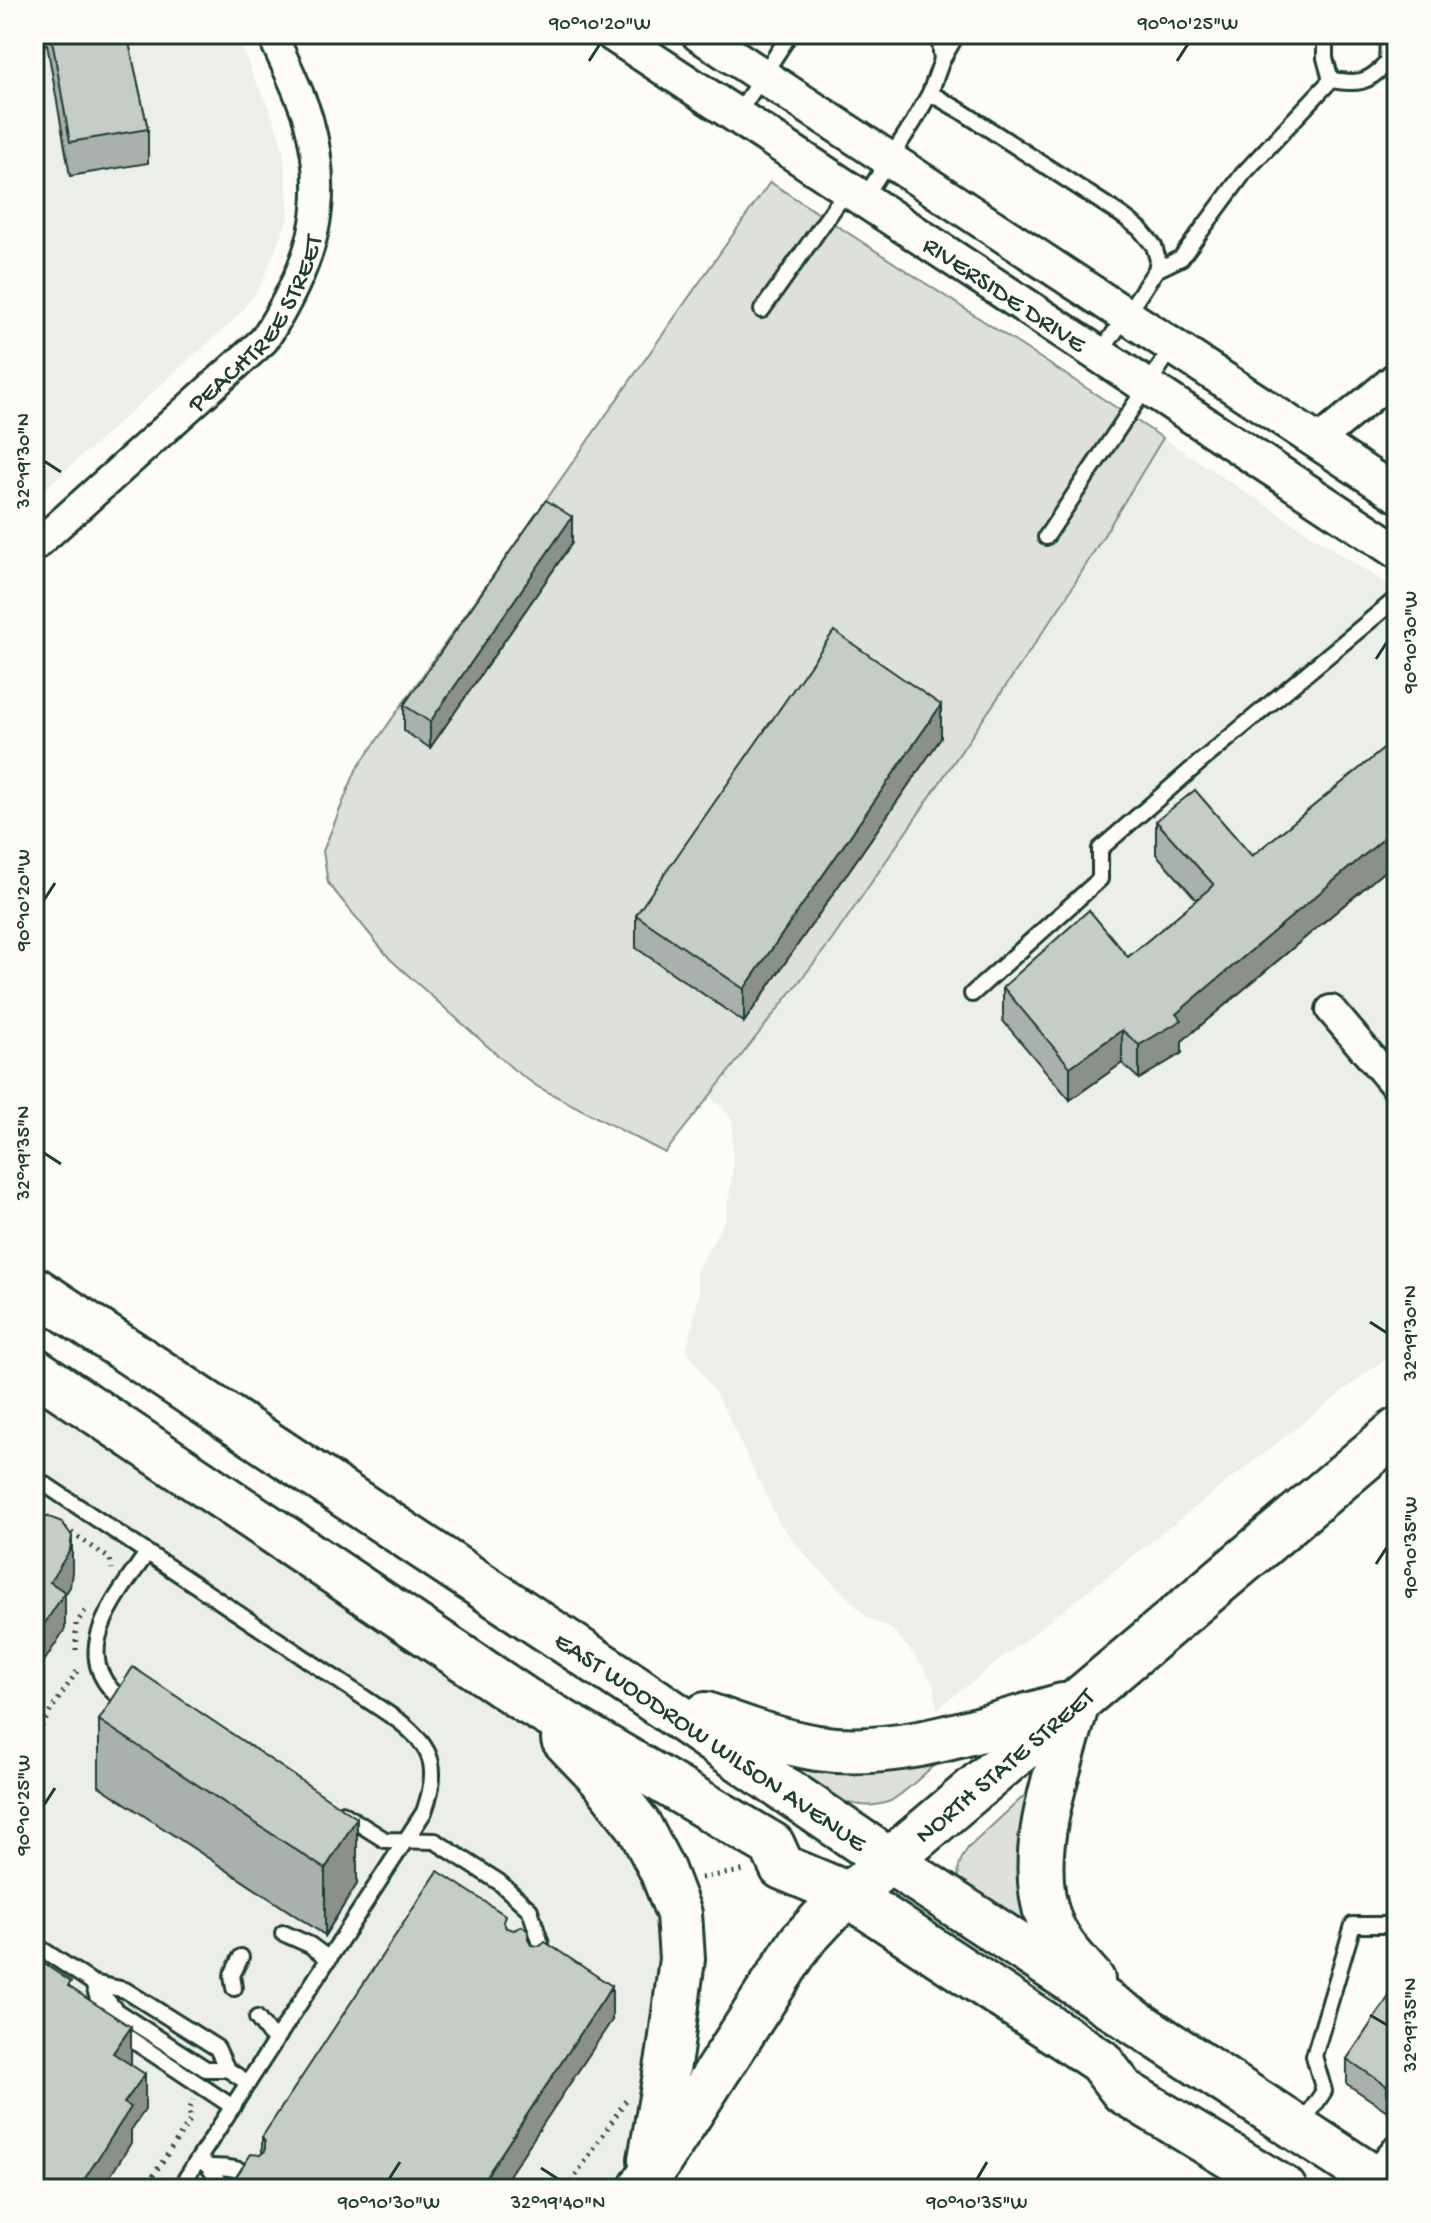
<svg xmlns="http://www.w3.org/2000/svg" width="1431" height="2223" font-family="'Gochi Hand',sans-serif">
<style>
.built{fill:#eceee9}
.green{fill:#dde0db;stroke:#7e8e88;stroke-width:2}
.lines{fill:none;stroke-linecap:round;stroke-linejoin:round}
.service-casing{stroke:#1f3d34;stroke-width:20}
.minor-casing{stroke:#1f3d34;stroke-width:34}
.tertiary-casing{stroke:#1f3d34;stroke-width:40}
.primary-casing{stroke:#1f3d34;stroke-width:50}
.path{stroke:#1f3d34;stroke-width:5;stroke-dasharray:2 6;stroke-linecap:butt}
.service{stroke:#fdfcf7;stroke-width:14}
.minor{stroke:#fdfcf7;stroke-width:28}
.tertiary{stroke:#fdfcf7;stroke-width:34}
.primary{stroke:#fdfcf7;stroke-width:44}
.wall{fill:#aab0ab;stroke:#1f3d34;stroke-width:2}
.shaded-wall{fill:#8b908b;stroke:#1f3d34;stroke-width:2}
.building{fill:#c6cdc7;stroke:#1f3d34;stroke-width:2}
.ticks{fill:none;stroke:#1f3d34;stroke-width:3}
.labels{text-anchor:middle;stroke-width:8;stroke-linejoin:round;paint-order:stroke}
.street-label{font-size:26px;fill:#1f3d34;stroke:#fdfcf7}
.neatline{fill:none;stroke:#1f3d34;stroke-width:3}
.ticks-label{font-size:20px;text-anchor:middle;fill:#1f3d34}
</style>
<rect width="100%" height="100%" fill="#fdfcf7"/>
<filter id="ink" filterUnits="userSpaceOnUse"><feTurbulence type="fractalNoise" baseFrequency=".0125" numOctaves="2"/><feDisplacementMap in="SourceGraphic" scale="16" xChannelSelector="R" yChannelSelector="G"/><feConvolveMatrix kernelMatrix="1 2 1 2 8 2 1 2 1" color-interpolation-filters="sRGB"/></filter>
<g filter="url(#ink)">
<g class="built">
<polygon points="34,34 237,34 252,74 270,110 283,148 289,216 261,285 239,315 34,499"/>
<polygon points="1163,438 1397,591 1397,1349 937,1709 934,1686 922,1665 893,1630 867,1617 810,1560 779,1523 723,1406 687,1349 699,1294 696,1272 726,1218 733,1168 732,1119 709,1095 832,940 1064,601"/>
<polygon points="34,1376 525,1700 679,1914 641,2189 34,2189"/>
</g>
<g class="green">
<polygon points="770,182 1163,438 1064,601 832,940 665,1153 538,1087 513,1069 390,959 328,883 323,851 356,770"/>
<path d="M745 1744 945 1755C932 1766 902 1797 888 1802 839 1819 785 1769 745 1744Z"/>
<path d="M1041 1780 1035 1940 961 1885C955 1870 960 1860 968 1848Z"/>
</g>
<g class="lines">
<g class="service-casing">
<g id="service">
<polyline points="939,34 942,60"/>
<polyline points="1325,34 1325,58 1331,80"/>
<polyline points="930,93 961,111 1123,216 1140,229 1154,246 1158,260 1156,270 1100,354"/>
<polyline points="737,115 786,40"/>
<polyline points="864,198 913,123 930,93 942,60 957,34"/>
<path d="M1156 270 1181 258 1243 174 1331 80C1359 84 1367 84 1387 63L1388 39 1386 34"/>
<polyline points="762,310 847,190"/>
<polyline points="1046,537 1173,347"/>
<polyline points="972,994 1100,879 1100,849 1199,763 1397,598"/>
<path d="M34 1477 399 1721C435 1749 439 1770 424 1812L179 2189"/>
<path d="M129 1705C62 1659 114 1601 147 1553"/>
<polyline points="342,1813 385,1840 435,1841 499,1882 530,1910 541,1944 538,1965"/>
<polyline points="283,1933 310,1945 329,1959"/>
<polyline points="34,1944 93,1983 116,2011 206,2069 227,2069"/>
<polyline points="234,1988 232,1975 241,1957"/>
<polyline points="257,2018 270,2035 279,2036"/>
<polyline points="233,2107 123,2034 103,2014 93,1983 125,1990 217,2048 227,2069 248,2083"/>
<polyline points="1300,2127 1324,2091 1314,2056 1353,1925 1397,1925"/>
<path d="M204 2163C215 2170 215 2183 226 2189"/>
<path d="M210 2167C227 2167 242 2168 256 2179"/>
<polyline points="1370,2171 1397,2139"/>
</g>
</g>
<g class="minor-casing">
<g id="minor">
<polyline points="1318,441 1397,376"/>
<path id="s1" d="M34 547 264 340C310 268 333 205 308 119 299 90 284 62 272 34"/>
<polyline points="1331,1010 1397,1088"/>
</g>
</g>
<g class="tertiary-casing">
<g id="tertiary">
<path id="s2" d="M613 34 1397 551"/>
<polyline points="699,34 1397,494"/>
</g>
</g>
<g class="primary-casing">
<g id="primary">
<path id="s3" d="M34 1289 636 1688 888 1860 1390 2189"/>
<polyline points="34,1370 525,1700 772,1845 782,1867 849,1895 1100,2061 1123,2091 1284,2189"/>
<path d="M1077 1702C1060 1767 1024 1853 1049 1920 1057 1943 1076 1962 1092 1980"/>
<path d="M706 1715C742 1728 779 1742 817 1748 899 1760 985 1727 1063 1706"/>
<polyline points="564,1739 604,1781 639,1826 662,1870 679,1914 682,1959 670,2052 651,2159"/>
<path id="s4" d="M641 2189 801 1942 829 1912 1397 1431"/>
</g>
</g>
<g class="path">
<polyline points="34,1507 50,1518"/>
<polyline points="65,1528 110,1559 112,1569"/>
<polyline points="76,1650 76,1624 87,1608"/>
<polyline points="34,1741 51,1710 80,1667"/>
<polyline points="701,1878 747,1870"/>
<polyline points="144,2189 191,2119 189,2111 193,2100"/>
<polyline points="567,2189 626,2100"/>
</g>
<use href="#service" class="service"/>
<use href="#minor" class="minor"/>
<use href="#tertiary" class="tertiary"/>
<use href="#primary" class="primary"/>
</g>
<g class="wall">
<polygon points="34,34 127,34 148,129 148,163 70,176 47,44 34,47"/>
<polygon points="572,543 430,748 404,731 404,705"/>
<polygon points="941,738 744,1022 636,948 636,915"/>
<polygon points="1397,738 1397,867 1394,863 1182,1041 1182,1053 1139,1079 1122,1063 1070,1100 1003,1021 1003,987 1128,957 1197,900 1156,854 1156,821 1252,856"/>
<polygon points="99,1720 357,1884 325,1935 99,1786"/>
<polygon points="505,1925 506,1928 528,1940 531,1945 612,2020 262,2153 262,2137"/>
<polygon points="1397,1991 1397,2097 1387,2111 1347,2084 1347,2059"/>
</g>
<g class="shaded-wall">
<polygon points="572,517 572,543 430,748 430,722"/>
<polygon points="941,705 941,738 744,1022 744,989"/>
<polygon points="1394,830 1394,863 1182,1041 1182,1053 1139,1079 1139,1045"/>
<polygon points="1122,1030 1122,1063 1070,1100 1070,1067"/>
<polygon points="72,1536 72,1572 70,1587 65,1595 65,1629 34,1677 34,1640 50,1582"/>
<polygon points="357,1818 357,1884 325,1935 325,1869"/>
<polygon points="612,1986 612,2020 500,2189 478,2189"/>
<polygon points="131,2027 131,2064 113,2090 113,2053"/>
<polygon points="1397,2072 1397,2097 1387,2111 1387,2086"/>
<polygon points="145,2074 145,2110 131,2130 131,2143 102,2189 78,2189 124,2103"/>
</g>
<g class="building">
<polygon points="51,34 127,34 148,129 70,142"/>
<polygon points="546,500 572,517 430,722 404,705"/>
<polygon points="834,631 941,705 744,989 636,915"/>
<polygon points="1397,738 1397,834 1394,830 1176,1014 1182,1020 1139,1045 1122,1030 1070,1067 1003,987 1089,910 1128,957 1214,885 1156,821 1195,790 1252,856"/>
<polygon points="47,1516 62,1522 72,1536 70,1550 50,1582 65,1592 34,1640 34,1517"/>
<polygon points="133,1667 357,1818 325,1869 99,1720"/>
<polygon points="438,1871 505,1915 503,1922 506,1928 514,1930 522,1926 528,1931 528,1939 531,1945 540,1946 545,1942 612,1986 478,2189 228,2189 251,2154 260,2155 265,2151 265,2142 262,2137"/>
<polygon points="40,1961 71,1982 68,1986 131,2027 113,2053 145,2074 124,2103 131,2107 78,2189 34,2189 34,1967 36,1968"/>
<polygon points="1394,1989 1397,1991 1397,2072 1387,2086 1347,2059"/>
</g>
</g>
<path class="ticks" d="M589 61 600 44M1177 61 1188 44M44 461 61 472M1376 659 1387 642M44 900 55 883M44 1153 61 1164M1370 1322 1387 1333M1376 1564 1387 1547M44 1805 55 1788M1370 2015 1387 2025M541 2168 558 2179M389 2179 400 2162M977 2179 987 2162"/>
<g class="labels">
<g class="street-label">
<text dy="9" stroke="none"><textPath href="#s2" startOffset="470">RIVERSIDE DRIVE</textPath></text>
<text dy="9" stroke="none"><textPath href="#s1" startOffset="318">PEACHTREE STREET</textPath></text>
<text dy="9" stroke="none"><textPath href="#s3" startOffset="814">EAST WOODROW WILSON AVENUE</textPath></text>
<text dy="9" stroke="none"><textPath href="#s4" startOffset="564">NORTH STATE STREET</textPath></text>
</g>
</g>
<rect width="1431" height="2223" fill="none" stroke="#fdfcf7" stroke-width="88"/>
<rect x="44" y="44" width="1343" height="2135" class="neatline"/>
<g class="ticks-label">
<text x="600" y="29">90°10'20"W</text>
<text x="1188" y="29">90°10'25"W</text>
<text transform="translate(22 461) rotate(-90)" y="7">32°19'30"N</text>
<text transform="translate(1409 642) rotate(-90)" y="7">90°10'30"W</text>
<text transform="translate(22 900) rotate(-90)" y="7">90°10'20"W</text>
<text transform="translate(22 1153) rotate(-90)" y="7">32°19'35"N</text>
<text transform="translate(1409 1333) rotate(-90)" y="7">32°19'30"N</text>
<text transform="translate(1409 1547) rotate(-90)" y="7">90°10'35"W</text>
<text transform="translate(22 1805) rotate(-90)" y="7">90°10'25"W</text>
<text transform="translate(1409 2025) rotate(-90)" y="7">32°19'35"N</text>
<text x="389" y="2208">90°10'30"W</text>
<text x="558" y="2208">32°19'40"N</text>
<text x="977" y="2208">90°10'35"W</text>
</g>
</svg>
